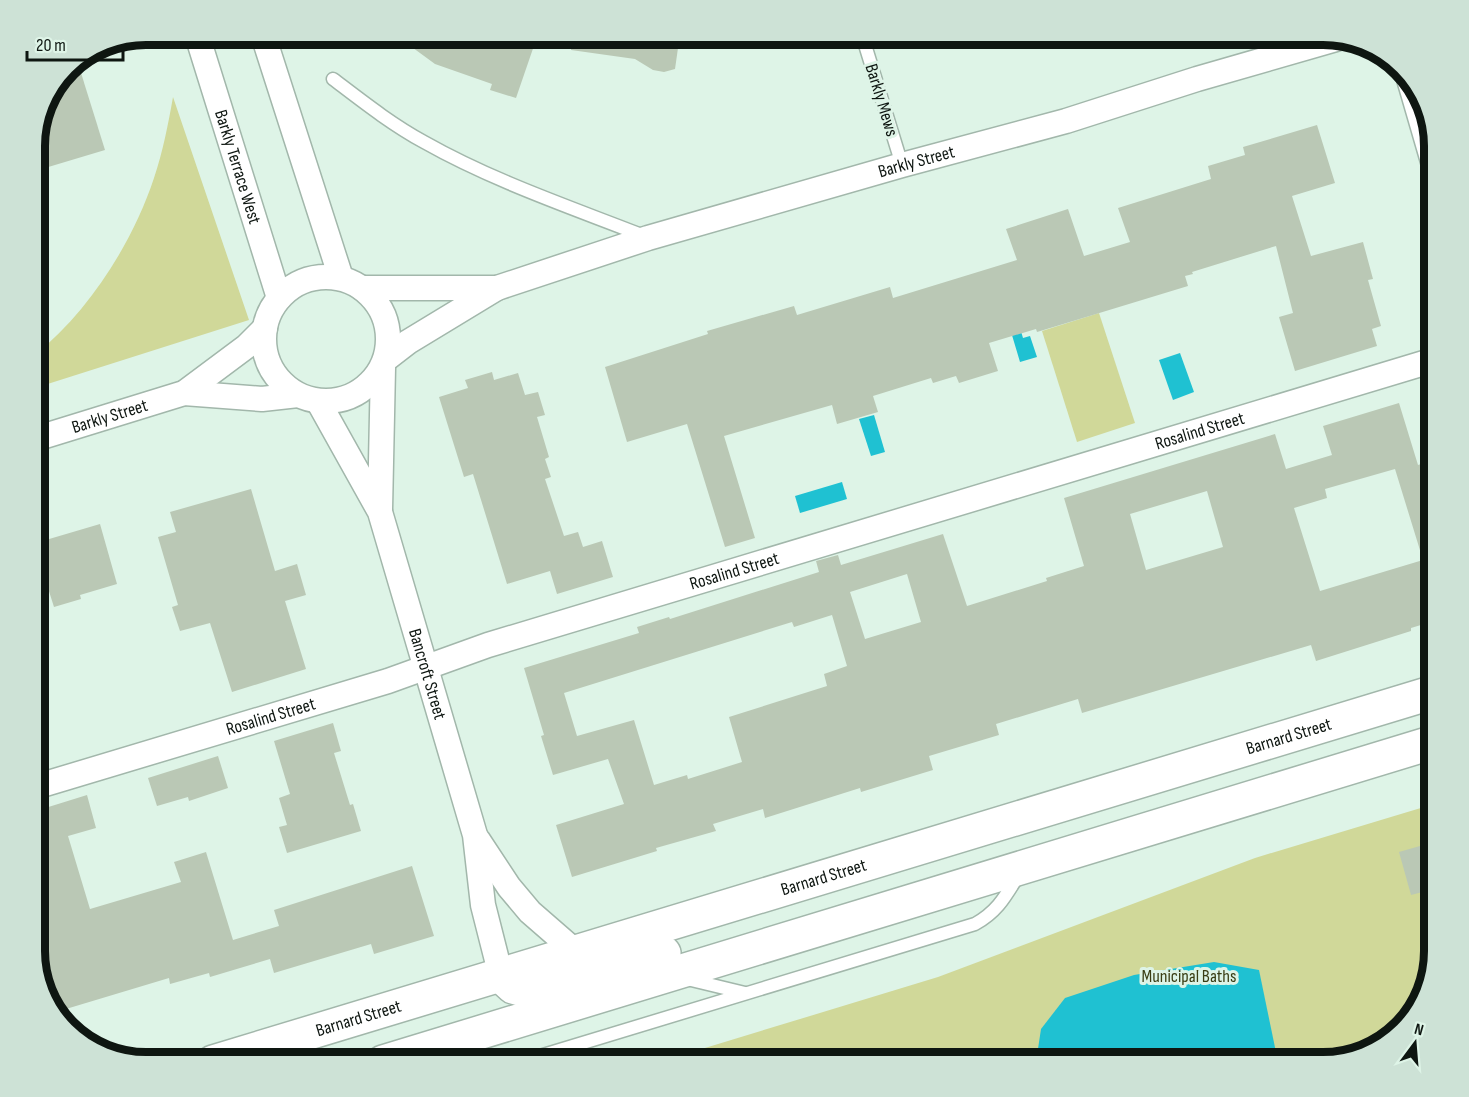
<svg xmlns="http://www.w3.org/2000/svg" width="1469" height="1097" font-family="'Sofia Sans Condensed',sans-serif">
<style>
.green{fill:#d0d899}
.water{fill:#1fc1d2}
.building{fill:#bac8b5;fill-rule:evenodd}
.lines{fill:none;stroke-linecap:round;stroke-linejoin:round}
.service-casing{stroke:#a2b7ab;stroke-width:15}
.minor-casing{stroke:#a2b7ab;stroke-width:27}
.secondary-casing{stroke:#a2b7ab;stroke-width:36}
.service{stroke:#fff;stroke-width:12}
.minor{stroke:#fff;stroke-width:24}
.secondary{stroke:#fff;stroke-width:33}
.labels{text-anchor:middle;stroke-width:6;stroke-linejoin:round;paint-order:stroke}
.street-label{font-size:18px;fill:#0e1611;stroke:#def4e7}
.park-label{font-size:18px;fill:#393d14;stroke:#def4e7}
.rim{fill:none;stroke:#0e1611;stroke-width:8}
</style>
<rect width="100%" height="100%" fill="#def4e7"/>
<g class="green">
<path d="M173 97 249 320 35 388V355C89 311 132 244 154 178 163 151 168 125 173 97Z"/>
<polygon points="1099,313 1135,423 1077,442 1042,331"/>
<polygon points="1434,804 1434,952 1411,1019 1372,1051 1323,1062 659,1062 938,977 1255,858"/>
</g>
<g class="water">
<polygon points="1009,292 1023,338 1030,336 1037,357 1020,362 1000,295"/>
<polygon points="1180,353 1194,392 1173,400 1159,360"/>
<polygon points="874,415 885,452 871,456 859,419"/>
<polygon points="842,482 847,499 800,513 795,496"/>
<polygon points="1214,962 1259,970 1278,1062 1036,1062 1041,1029 1065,998 1134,975"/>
</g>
<g class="building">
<polygon points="394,34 538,34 516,98 490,90 492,84 435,64"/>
<polygon points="572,34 680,34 675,69 664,72 653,70 635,59 571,50"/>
<polygon points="77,60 105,150 35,171 35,138 46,97 72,62"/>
<polygon points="1317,125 1335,183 1292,196 1311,256 1363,242 1373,279 1368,280 1381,326 1372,329 1377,346 1295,371 1279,317 1293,313 1276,246 1192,272 1193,274 1185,276 1188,286 1037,332 1036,329 989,343 998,371 959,383 956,376 933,383 931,378 873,396 878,412 837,424 832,405 724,436 755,538 725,547 687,424 627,442 605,367 708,334 707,331 794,306 797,315 890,287 893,298 1017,260 1006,229 1068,209 1084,256 1130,242 1118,208 1211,179 1208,166 1245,155 1243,147"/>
<polygon points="492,372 494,380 518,373 525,395 538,392 545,415 537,417 549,457 545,459 551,477 545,479 564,536 578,532 583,547 602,541 613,577 557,594 550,571 507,584 473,474 464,477 439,397 468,388 465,380"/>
<path d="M1399 403 1418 465 1434 460V621L1411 628V631L1316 661 1311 645 1082 713 1078 699 996 724 999 735 929 756 933 770 861 792 860 788 765 818 763 809 713 824 716 831 656 848 657 851 572 877 556 825 624 804 608 759 553 775 541 736 544 735 524 668 639 633 637 627 669 617 670 619 819 572 816 561 838 555 841 565 943 534 967 606 1047 581 1046 578 1084 566 1064 498 1275 434 1286 469 1332 455 1323 426ZM1395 469 1423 560 1320 591 1294 508 1327 498 1325 489ZM1207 491 1223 547 1146 570 1130 514ZM907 574 921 622 865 639 850 592ZM832 615 847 666 824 674 827 686 729 717 742 762 688 779 687 775 654 785 634 720 577 736 564 693 792 622 794 627Z"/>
<polygon points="251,489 275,571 297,564 306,595 285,601 306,669 232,692 210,623 180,631 172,607 178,605 158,537 176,532 170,512"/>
<polygon points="100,524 117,584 80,595 81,599 54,607 40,563 45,562 39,542"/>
<polygon points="333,723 341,751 334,753 350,805 353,804 361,831 287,853 279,827 287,825 279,798 290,794 274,741"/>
<polygon points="218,756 228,788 189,801 188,797 157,806 148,778"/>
<polygon points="87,795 96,828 68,836 90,909 181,882 174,862 206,852 233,940 279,926 274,910 412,866 434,936 374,954 371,944 274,973 270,959 210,977 209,973 170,984 169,978 56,1012 46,1001 35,958 35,821 45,818 42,809"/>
<polygon points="1434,842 1434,889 1411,895 1399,852"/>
</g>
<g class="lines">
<g class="service-casing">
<g id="service">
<polyline points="862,35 902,165"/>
<path d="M333 79C362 101 391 124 424 142 493 181 570 207 644 236"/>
<polyline points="687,979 745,993"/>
<path d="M520 1062 975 924C997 912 1005 897 1018 876"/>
</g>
</g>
<g class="minor-casing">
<g id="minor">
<path id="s1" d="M197 35 279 298"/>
<polyline points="263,35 341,278"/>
<polyline points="1409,79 1434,165"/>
<circle cx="326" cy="339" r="62"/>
<polyline points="362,288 497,288"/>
<path id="s2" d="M386 359 408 342 497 288 648 238 902 165 1066 121 1197 79 1336 39"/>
<polyline points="184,393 262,399 298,395"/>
<path id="s3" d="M318 401 380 512 475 835 483 905 501 976"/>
<path id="s4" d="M35 439 184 393 247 346 265 328"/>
<polyline points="380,509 383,368"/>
<path id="s5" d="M35 787 388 681 488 645 1434 360"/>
<polyline points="478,840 509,887 530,912 576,952"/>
</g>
</g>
<g class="secondary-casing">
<g id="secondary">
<polyline points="501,976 513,987 531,992 664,953"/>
<path id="s6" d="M213 1062 1434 692"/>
<polyline points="383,1062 1434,742"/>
</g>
</g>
<use href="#service" class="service"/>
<use href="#minor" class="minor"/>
<use href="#secondary" class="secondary"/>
</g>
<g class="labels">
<g class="street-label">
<text transform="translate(882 100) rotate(73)" y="6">Barkly Mews</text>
<text dy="6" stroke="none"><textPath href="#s2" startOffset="570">Barkly Street</textPath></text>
<text dy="6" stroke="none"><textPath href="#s1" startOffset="138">Barkly Terrace West</textPath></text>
<text dy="6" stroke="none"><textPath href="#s4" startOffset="78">Barkly Street</textPath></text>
<text dy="6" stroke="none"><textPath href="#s5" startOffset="1218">Rosalind Street</textPath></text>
<text dy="6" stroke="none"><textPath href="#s5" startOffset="732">Rosalind Street</textPath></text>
<text dy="6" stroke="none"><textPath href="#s3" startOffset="296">Bancroft Street</textPath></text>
<text dy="6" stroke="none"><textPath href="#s5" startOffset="246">Rosalind Street</textPath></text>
<text dy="6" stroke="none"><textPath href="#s6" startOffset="1124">Barnard Street</textPath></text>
<text dy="6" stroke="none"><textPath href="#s6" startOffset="638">Barnard Street</textPath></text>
<text dy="6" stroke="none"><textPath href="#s6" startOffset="152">Barnard Street</textPath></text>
</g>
<g class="park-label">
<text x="1189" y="982">Municipal Baths</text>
</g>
</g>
<path d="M0 0H1469V1097H0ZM146 45H1323A101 101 0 0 1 1424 146V951A101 101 0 0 1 1323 1052H146A101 101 0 0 1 45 951V146A101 101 0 0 1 146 45Z" fill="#cde2d6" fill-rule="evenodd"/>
<path class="rim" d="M146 45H1323A101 101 0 0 1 1424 146V951A101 101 0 0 1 1323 1052H146A101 101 0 0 1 45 951V146A101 101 0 0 1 146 45Z"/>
<g transform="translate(1415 1043) rotate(16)" stroke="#def4e7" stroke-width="4.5" paint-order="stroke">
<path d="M0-4.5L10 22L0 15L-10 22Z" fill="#0e1611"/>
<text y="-9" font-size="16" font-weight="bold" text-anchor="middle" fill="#0e1611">N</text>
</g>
<path d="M27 51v9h96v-9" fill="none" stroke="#0e1611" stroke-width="3"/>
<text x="36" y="51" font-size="18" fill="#0e1611" stroke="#def4e7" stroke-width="4.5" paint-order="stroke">20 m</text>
</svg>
